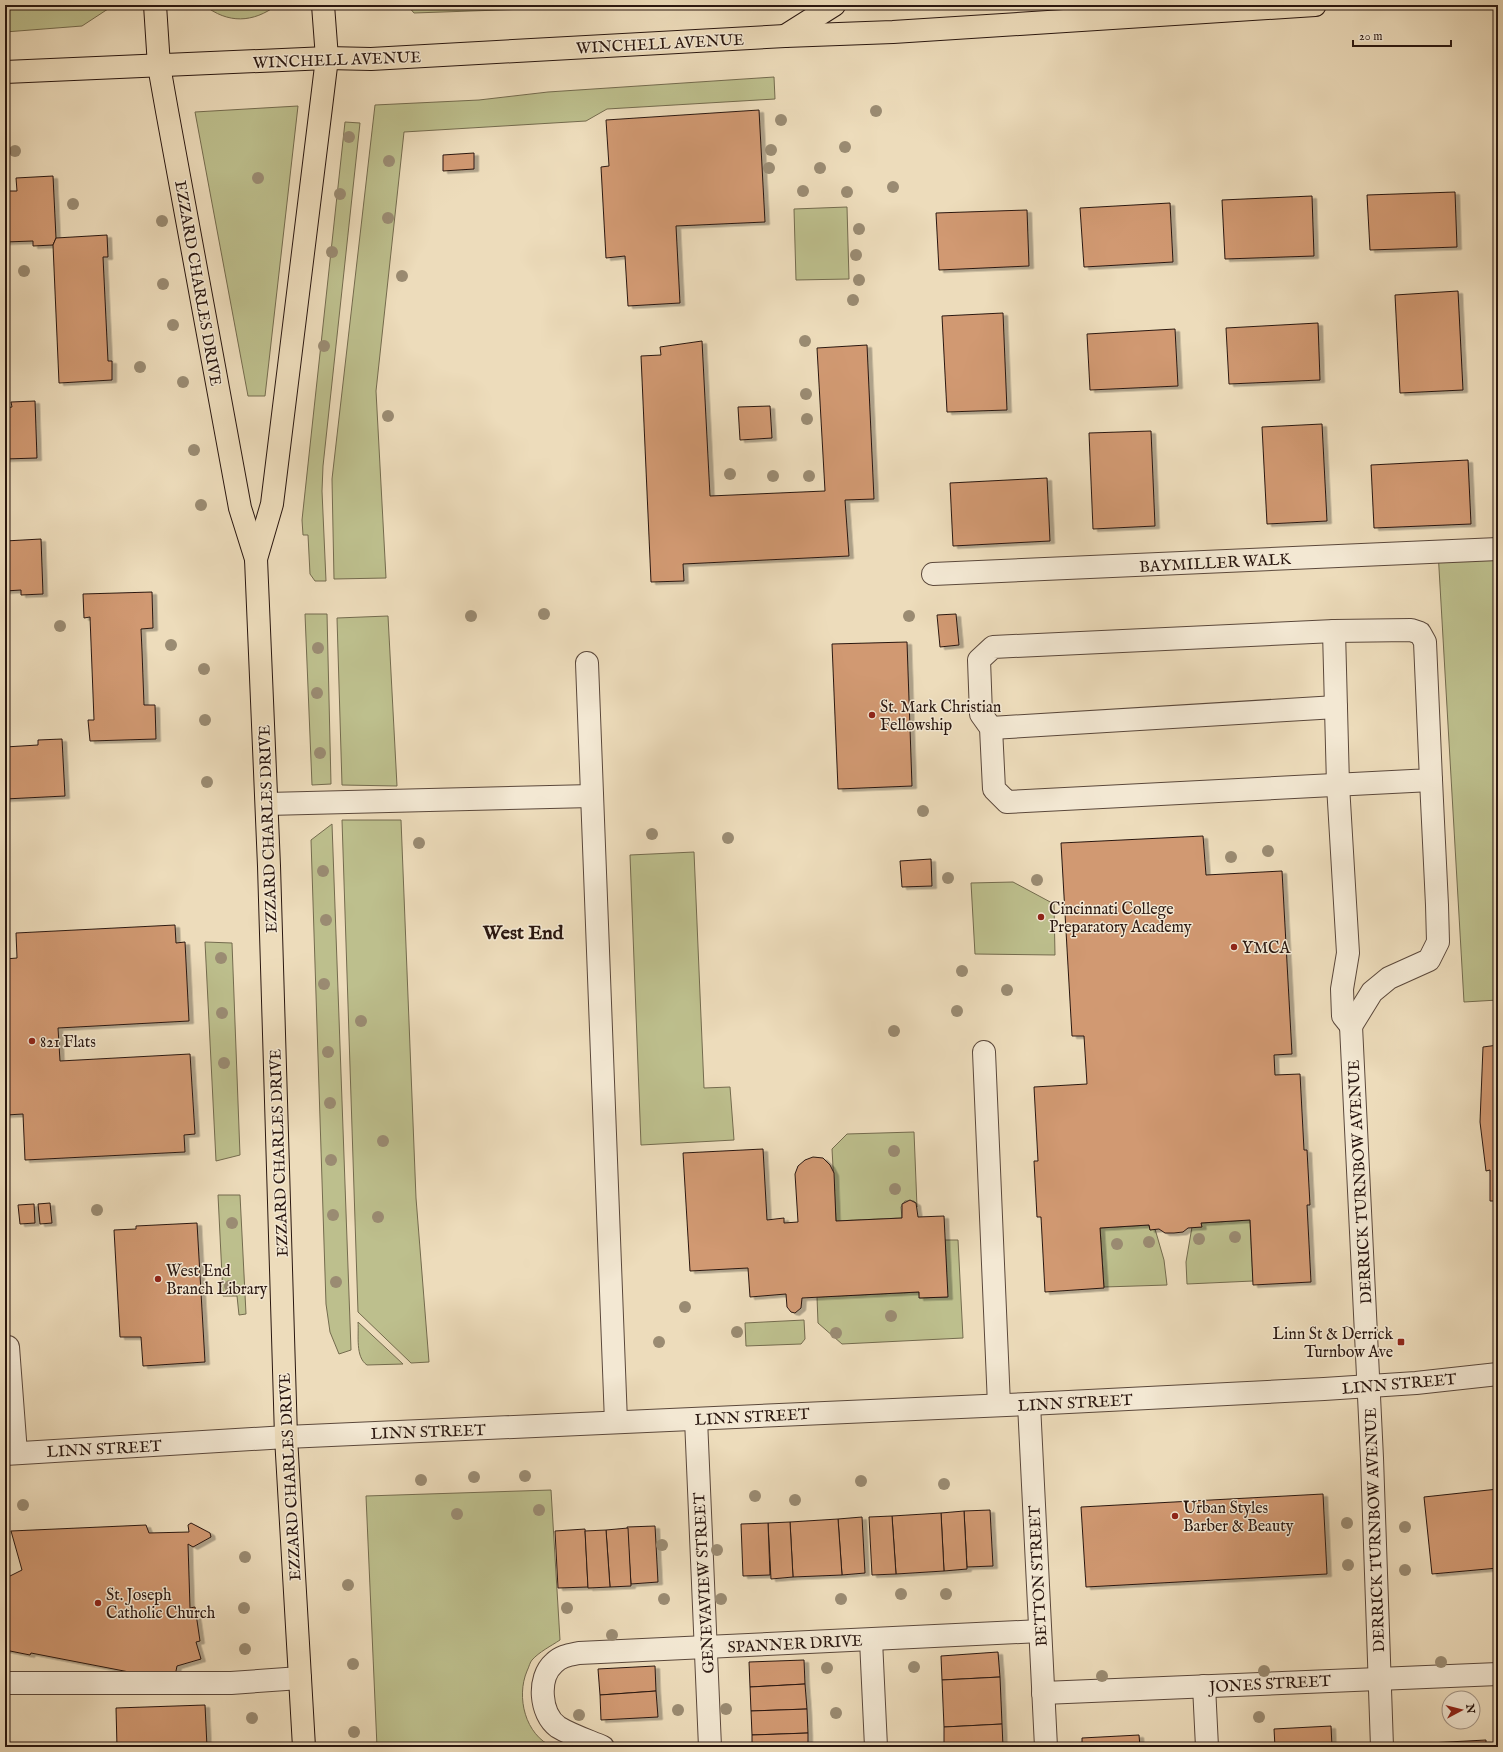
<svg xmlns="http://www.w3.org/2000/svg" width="1503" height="1752" font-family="'IM FELL English',serif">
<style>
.green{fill:#bdbf8d;stroke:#746b4e}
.building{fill:#d19972;stroke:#2a1710;filter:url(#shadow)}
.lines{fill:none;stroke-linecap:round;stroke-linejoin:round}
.minor-casing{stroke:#5b483b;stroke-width:24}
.major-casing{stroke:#2a1710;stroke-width:24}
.highway-casing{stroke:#2a1710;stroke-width:24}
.minor{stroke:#f3e8d3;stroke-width:22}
.major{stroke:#eddcbb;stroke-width:22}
.highway{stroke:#eddcbb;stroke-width:22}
.tree{fill:#9a8b72}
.poi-dot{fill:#8f2418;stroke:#f3e8d3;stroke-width:1.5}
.labels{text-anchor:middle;stroke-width:3;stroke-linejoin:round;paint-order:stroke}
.street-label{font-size:16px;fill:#2a1710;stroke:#f3e8d3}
.poi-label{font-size:16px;fill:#2a1710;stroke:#f3e8d3;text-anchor:start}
.district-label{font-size:20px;font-weight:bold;fill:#2a1710;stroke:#f3e8d3}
</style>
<defs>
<filter id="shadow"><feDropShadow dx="4.5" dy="2.5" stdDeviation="0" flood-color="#0004"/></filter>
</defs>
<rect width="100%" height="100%" fill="#eddcbb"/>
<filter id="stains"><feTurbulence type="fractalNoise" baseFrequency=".005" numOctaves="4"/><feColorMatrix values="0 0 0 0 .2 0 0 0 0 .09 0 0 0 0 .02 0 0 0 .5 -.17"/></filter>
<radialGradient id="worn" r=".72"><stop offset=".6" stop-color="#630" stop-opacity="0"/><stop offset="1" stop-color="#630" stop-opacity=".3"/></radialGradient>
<g class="green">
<polygon points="5,5 114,5 82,26 5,32"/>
<path d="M204 5H277C253 23 228 24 204 5Z"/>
<polygon points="407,5 641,5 414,13"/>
<polygon points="774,77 775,99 607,109 586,121 404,132 376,391 386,578 334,579 332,479 375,105 479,100 548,92"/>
<polygon points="298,106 265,396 248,396 195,112"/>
<polygon points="345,122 360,123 323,466 322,491 326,581 315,581 310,574 308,535 303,535 302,520"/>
<polygon points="847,207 849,279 796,280 794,209"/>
<polygon points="1498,549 1498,1000 1464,1002 1438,551"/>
<polygon points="305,614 327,614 331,784 312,785"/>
<polygon points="388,616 397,786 342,785 337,618"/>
<polygon points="342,820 401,820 416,1198 429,1362 411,1363 358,1312"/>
<polygon points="332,824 351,1350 339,1354 330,1332 326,1304 311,840"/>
<polygon points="694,852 704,1088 730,1087 734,1140 641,1145 630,855"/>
<polygon points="1013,882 1054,904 1055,955 975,954 971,883"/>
<polygon points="205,942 232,943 240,1155 216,1161"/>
<polygon points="914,1132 917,1207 914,1201 905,1201 901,1207 902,1218 836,1221 832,1149 847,1134"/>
<polygon points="218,1195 240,1195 246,1314 239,1315 237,1296 223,1296"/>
<polygon points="1250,1220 1253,1281 1187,1284 1186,1262 1192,1227 1201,1227 1201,1223"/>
<polygon points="1149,1225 1150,1230 1155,1229 1164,1260 1167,1285 1104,1287 1100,1228"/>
<polygon points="945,1240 958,1240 963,1338 842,1344 818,1323 817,1297 919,1292 920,1298 947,1297"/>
<polygon points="804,1320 805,1339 801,1344 746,1346 745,1323"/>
<path d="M358 1322 403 1364 367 1365C355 1357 359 1335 358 1322Z"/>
<path d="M551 1490 560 1640C551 1646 539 1652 532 1660 530 1662 529 1667 527 1671 516 1697 525 1735 553 1747H377L366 1496Z"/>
</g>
<g class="building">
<polygon points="759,110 765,222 676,226 680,303 628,306 625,256 606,258 601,167 609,166 606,120"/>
<polygon points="474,153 474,169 443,171 443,155"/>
<polygon points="53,176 56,238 53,245 33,246 33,241 5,242 5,191 17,191 16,178"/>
<polygon points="1455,192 1457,247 1370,250 1367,195"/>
<polygon points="1312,196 1314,256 1225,259 1222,200"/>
<polygon points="1170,203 1173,262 1084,267 1080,208"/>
<polygon points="1027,210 1029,266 939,270 936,213"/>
<polygon points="107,235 108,257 103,257 108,361 112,361 112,380 59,383 53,245 56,238"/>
<polygon points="1458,291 1463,390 1400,393 1395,295"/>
<polygon points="1003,313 1007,410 947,412 942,316"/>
<polygon points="1318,323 1320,380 1229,384 1226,328"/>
<polygon points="1175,329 1178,386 1090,390 1087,334"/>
<polygon points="702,341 710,496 825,491 817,348 867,345 874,499 845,500 849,556 683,564 684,581 651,582 641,356 661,355 660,347"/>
<polygon points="35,401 37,458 5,459 5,408 12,407 11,402"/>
<polygon points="770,406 772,438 740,440 738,407"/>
<polygon points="1322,424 1327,521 1267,524 1262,427"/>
<polygon points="1151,431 1155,526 1093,529 1089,433"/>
<polygon points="1468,460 1471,524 1374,528 1371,465"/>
<polygon points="1047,478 1050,541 953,546 950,483"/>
<polygon points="41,539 43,594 21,595 21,590 5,591 5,541"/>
<polygon points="152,592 153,628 141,629 142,651 144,705 155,705 156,739 90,741 88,720 94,720 90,617 84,618 83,594"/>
<polygon points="956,614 959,645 940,647 937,615"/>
<polygon points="907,642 912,786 838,789 832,644"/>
<polygon points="62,739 65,796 5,799 5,747 38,745 38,740"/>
<polygon points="1203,836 1206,875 1282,871 1292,1054 1274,1055 1275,1075 1300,1074 1304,1150 1307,1150 1310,1205 1307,1205 1311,1282 1253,1285 1250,1220 1201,1223 1202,1227 1188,1228 1183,1232 1174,1233 1165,1233 1159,1229 1150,1230 1149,1225 1100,1228 1104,1288 1045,1292 1041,1217 1037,1217 1034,1161 1038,1161 1034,1087 1087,1084 1084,1036 1072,1036 1061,843"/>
<polygon points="931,859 932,886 902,887 900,861"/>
<polygon points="175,925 176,943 185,942 189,1021 58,1028 60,1061 190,1054 195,1134 184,1135 185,1152 25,1160 23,1114 6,1115 5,1101 5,959 17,958 16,933"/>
<polygon points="1495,1004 1498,1004 1498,1040"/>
<polygon points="1498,1045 1498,1201 1490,1201 1490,1170 1486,1171 1480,1122 1483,1047"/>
<polygon points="763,1149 767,1220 784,1218 784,1223 798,1222 795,1174 798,1166 805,1160 813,1157 823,1158 830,1165 834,1173 836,1221 902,1218 902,1204 910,1200 916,1203 918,1217 944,1216 948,1297 919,1298 919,1292 802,1298 801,1308 795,1313 791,1312 787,1307 786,1294 750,1297 748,1268 690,1271 683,1153"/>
<polygon points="50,1203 52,1223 40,1224 38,1204"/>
<polygon points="34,1204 35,1223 20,1224 18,1205"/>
<polygon points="197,1223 205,1362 143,1366 141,1337 120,1337 114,1230 136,1229 136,1226"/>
<polygon points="1498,1489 1498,1568 1432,1574 1424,1497"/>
<polygon points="1323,1494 1327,1574 1086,1587 1081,1507"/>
<polygon points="990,1510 993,1566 967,1567 964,1511"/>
<polygon points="964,1511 967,1569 944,1571 941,1513"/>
<polygon points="941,1513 944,1571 896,1574 892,1516"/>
<polygon points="892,1516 896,1574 872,1575 869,1517"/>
<polygon points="862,1517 865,1573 842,1575 838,1519"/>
<polygon points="838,1519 842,1575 793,1577 790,1522"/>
<polygon points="790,1522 793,1577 771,1579 768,1523"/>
<polygon points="191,1523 210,1533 211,1537 193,1547 188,1544 190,1608 195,1607 200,1641 196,1642 201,1659 177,1666 175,1676 155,1677 31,1653 30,1655 5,1650 5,1597 7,1598 8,1592 6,1578 22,1570 11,1531 146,1525 149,1533 189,1532 188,1525"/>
<polygon points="768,1523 770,1575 743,1576 741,1524"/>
<polygon points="655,1526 658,1582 631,1584 627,1527"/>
<polygon points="628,1528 631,1586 610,1587 606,1530"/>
<polygon points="585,1529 588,1587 558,1588 555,1531"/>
<polygon points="606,1530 610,1587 588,1588 585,1531"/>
<polygon points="998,1652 1000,1677 942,1680 941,1656"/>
<polygon points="804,1660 805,1684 750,1687 749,1662"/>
<polygon points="655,1666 656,1691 600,1695 598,1669"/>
<polygon points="1000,1677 1002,1724 944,1727 942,1680"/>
<polygon points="805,1684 807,1709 751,1711 750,1687"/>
<polygon points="656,1691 658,1717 601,1720 600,1695"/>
<polygon points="205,1705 207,1747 117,1747 116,1708"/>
<polygon points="807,1709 808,1733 752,1735 751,1711"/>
<polygon points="1002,1724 1003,1747 944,1747 944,1727"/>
<polygon points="1331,1726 1332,1747 1275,1747 1274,1729"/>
<polygon points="808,1733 808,1747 752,1747 752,1735"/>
<polygon points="1139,1735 1140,1747 1082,1747 1082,1738"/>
<polygon points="1486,1740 1486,1747 1429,1747 1429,1743"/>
</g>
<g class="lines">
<g class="minor-casing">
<g id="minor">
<polyline points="933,574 1498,549"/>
<polygon points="1411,630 1420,633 1425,642 1431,780 1007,802 994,789 991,728 981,714 979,660 993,647 1334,631"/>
<polyline points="1334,631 1338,785 1348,953 1342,989 1343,1016 1351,1026"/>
<polyline points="587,663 616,1422"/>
<polyline points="991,728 1336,707"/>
<polyline points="267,804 592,796"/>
<polyline points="1351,1026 1372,1458 1382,1747"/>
<polyline points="1351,1026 1372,992 1389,978 1429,960 1438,942 1437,905 1431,780"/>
<polyline points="984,1052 999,1405"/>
<polyline points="5,1347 8,1347 16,1453"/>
<polyline points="1029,1404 1046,1747"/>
<polyline points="696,1419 710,1747"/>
<polyline points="5,1454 286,1437 1029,1404 1324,1389 1416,1383 1498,1374"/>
<polyline points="871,1640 876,1747"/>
<polyline points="5,1683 231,1683 300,1678"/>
<polyline points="1204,1686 1207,1747"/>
<polyline points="1043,1693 1498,1674"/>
<path d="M603 1747C589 1741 571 1735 558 1727 540 1714 537 1678 554 1663 561 1656 569 1655 579 1653L1040 1631"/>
</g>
</g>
<g class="major-casing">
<g id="major">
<polyline points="155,5 159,66 167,111 240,508 256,559 269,866 286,1437 304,1747"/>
<polyline points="5,72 327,58 371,59 785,36 893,32 1315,5"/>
<polyline points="256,559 272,504 322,99 327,58 323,5"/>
</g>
</g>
<g class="highway-casing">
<polyline id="highway" points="785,36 834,5"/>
</g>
<use href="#minor" class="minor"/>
<use href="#major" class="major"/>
<use href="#highway" class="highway"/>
</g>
<g class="tree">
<circle cx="876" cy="111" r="6"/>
<circle cx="781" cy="120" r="6"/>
<circle cx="349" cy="137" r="6"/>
<circle cx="845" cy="147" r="6"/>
<circle cx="771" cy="150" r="6"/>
<circle cx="15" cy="151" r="6"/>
<circle cx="389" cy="161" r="6"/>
<circle cx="769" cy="168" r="6"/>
<circle cx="820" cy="168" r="6"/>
<circle cx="258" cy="178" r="6"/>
<circle cx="893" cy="187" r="6"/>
<circle cx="803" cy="191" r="6"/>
<circle cx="847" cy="192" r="6"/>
<circle cx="340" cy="194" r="6"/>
<circle cx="73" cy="204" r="6"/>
<circle cx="388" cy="218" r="6"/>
<circle cx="162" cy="221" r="6"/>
<circle cx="859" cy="229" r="6"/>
<circle cx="332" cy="252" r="6"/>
<circle cx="856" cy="255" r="6"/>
<circle cx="24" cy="271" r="6"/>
<circle cx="402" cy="276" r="6"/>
<circle cx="859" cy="280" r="6"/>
<circle cx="163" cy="284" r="6"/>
<circle cx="853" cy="300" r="6"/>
<circle cx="173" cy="325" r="6"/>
<circle cx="805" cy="341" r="6"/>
<circle cx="324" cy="346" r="6"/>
<circle cx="140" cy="367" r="6"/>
<circle cx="183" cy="382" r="6"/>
<circle cx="806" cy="394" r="6"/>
<circle cx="388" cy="416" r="6"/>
<circle cx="807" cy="419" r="6"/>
<circle cx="194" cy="450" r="6"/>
<circle cx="730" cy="474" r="6"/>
<circle cx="773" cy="476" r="6"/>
<circle cx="809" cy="476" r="6"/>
<circle cx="201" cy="505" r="6"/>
<circle cx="544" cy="614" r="6"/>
<circle cx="471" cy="616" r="6"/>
<circle cx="909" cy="616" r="6"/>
<circle cx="60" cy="626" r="6"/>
<circle cx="171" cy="645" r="6"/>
<circle cx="318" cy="648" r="6"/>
<circle cx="204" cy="669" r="6"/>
<circle cx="317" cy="693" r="6"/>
<circle cx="205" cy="720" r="6"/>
<circle cx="320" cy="753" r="6"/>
<circle cx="207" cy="782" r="6"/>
<circle cx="923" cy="811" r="6"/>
<circle cx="652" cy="834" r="6"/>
<circle cx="728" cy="838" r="6"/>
<circle cx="419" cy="843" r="6"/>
<circle cx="1268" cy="851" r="6"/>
<circle cx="1231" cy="857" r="6"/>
<circle cx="323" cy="871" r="6"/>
<circle cx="948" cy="878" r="6"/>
<circle cx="1037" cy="880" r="6"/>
<circle cx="326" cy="920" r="6"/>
<circle cx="221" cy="958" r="6"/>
<circle cx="962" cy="971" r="6"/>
<circle cx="324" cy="984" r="6"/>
<circle cx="1007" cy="990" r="6"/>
<circle cx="957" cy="1011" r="6"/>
<circle cx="222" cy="1013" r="6"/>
<circle cx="361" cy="1021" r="6"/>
<circle cx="894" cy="1031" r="6"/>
<circle cx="328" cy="1052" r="6"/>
<circle cx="224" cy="1063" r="6"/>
<circle cx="330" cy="1103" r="6"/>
<circle cx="383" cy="1141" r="6"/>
<circle cx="894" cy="1151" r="6"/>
<circle cx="331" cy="1160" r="6"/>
<circle cx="895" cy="1189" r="6"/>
<circle cx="97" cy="1210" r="6"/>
<circle cx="333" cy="1215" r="6"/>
<circle cx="378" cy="1217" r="6"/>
<circle cx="232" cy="1223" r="6"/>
<circle cx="1235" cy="1237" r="6"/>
<circle cx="1199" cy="1239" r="6"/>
<circle cx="1149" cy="1242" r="6"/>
<circle cx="1117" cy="1244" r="6"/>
<circle cx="336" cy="1282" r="6"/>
<circle cx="230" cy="1286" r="6"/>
<circle cx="685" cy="1307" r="6"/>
<circle cx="891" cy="1316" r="6"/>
<circle cx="737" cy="1332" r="6"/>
<circle cx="836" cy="1333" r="6"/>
<circle cx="659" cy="1342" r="6"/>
<circle cx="525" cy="1476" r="6"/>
<circle cx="474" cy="1477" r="6"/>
<circle cx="421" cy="1480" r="6"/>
<circle cx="861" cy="1481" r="6"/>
<circle cx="944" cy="1484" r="6"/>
<circle cx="755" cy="1496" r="6"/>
<circle cx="795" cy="1500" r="6"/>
<circle cx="23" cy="1505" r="6"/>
<circle cx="539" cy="1510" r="6"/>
<circle cx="457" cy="1514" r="6"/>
<circle cx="1347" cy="1523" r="6"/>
<circle cx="1405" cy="1527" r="6"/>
<circle cx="662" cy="1545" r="6"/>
<circle cx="717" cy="1550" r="6"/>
<circle cx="245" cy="1557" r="6"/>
<circle cx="1348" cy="1565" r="6"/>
<circle cx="1405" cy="1570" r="6"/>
<circle cx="348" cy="1585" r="6"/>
<circle cx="901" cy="1594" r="6"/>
<circle cx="946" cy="1594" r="6"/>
<circle cx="664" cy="1599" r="6"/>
<circle cx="721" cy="1599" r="6"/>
<circle cx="841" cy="1599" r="6"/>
<circle cx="244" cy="1608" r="6"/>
<circle cx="567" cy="1608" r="6"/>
<circle cx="612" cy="1635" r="6"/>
<circle cx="245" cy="1649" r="6"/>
<circle cx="1441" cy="1662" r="6"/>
<circle cx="353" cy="1664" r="6"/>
<circle cx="914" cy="1667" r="6"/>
<circle cx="827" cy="1668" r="6"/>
<circle cx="1264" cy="1671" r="6"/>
<circle cx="1102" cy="1676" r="6"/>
<circle cx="726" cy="1709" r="6"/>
<circle cx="678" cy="1710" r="6"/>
<circle cx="836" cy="1713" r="6"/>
<circle cx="579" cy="1715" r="6"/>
<circle cx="1259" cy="1717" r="6"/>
<circle cx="252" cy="1718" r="6"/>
<circle cx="354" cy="1732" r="6"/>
</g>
<g class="poi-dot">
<circle cx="872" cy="715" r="4"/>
<circle cx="1041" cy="917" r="4"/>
<circle cx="1234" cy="947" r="4"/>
<circle cx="32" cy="1041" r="4"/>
<circle cx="158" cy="1279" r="4"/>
<rect x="1397" y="1338" width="8" height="8" rx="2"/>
<circle cx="1175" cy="1516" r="4"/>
<circle cx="98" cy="1603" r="4"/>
</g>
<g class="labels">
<g class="street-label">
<text transform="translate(660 43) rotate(-3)" y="6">WINCHELL AVENUE</text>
<text transform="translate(337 59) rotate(-2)" y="6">WINCHELL AVENUE</text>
<text transform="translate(199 283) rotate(80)" y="6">EZZARD CHARLES DRIVE</text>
<text transform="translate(1215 562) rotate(-3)" y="6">BAYMILLER WALK</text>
<text transform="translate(267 829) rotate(-92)" y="6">EZZARD CHARLES DRIVE</text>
<text transform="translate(278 1153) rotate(-92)" y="6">EZZARD CHARLES DRIVE</text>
<text transform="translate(1359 1182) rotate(-93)" y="6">DERRICK TURNBOW AVENUE</text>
<text transform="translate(1399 1383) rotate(-5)" y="6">LINN STREET</text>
<text transform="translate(1075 1402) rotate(-3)" y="6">LINN STREET</text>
<text transform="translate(752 1416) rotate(-3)" y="6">LINN STREET</text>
<text transform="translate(428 1431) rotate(-2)" y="6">LINN STREET</text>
<text transform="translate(104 1448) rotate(-3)" y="6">LINN STREET</text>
<text transform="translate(289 1477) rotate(-93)" y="6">EZZARD CHARLES DRIVE</text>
<text transform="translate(1374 1530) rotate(-92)" y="6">DERRICK TURNBOW AVENUE</text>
<text transform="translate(1037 1576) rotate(-93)" y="6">BETTON STREET</text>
<text transform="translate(703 1583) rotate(-93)" y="6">GENEVAVIEW STREET</text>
<text transform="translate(795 1643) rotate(-3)" y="6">SPANNER DRIVE</text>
<text transform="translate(1270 1683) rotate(-3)" y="6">JONES STREET</text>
</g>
<g class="poi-label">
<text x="880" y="712">St. Mark Christian<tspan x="880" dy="18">Fellowship</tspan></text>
<text x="1049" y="914">Cincinnati College<tspan x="1049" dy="18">Preparatory Academy</tspan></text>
<text x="1242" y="953">YMCA</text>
<text x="40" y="1047">821 Flats</text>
<text x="166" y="1276">West End<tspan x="166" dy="18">Branch Library</tspan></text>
<text x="1393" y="1339" text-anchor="end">Linn St &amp; Derrick<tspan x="1393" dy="18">Turnbow Ave</tspan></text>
<text x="1183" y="1513">Urban Styles<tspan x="1183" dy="18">Barber &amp; Beauty</tspan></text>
<text x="106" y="1600">St. Joseph<tspan x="106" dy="18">Catholic Church</tspan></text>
</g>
<g class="district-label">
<text x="523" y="939">West End</text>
</g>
</g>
<rect width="1503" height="1752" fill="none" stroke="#eddcbb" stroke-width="20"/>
<rect x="6" y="6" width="1491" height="1740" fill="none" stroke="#2a1710" stroke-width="2"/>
<rect x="10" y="10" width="1483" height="1732" fill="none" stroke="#2a1710"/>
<g transform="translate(1461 1710) rotate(83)"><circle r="19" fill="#f3e8d3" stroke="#a39485"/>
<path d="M0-3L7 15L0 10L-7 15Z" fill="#8f2418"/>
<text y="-6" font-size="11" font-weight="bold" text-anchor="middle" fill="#2a1710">N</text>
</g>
<path d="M1353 40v6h98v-6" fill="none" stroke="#2a1710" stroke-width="2"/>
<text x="1359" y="40" font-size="12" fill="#2a1710" stroke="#f3e8d3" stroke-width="3" paint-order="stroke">20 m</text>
<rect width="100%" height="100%" filter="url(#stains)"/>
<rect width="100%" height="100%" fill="url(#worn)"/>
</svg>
